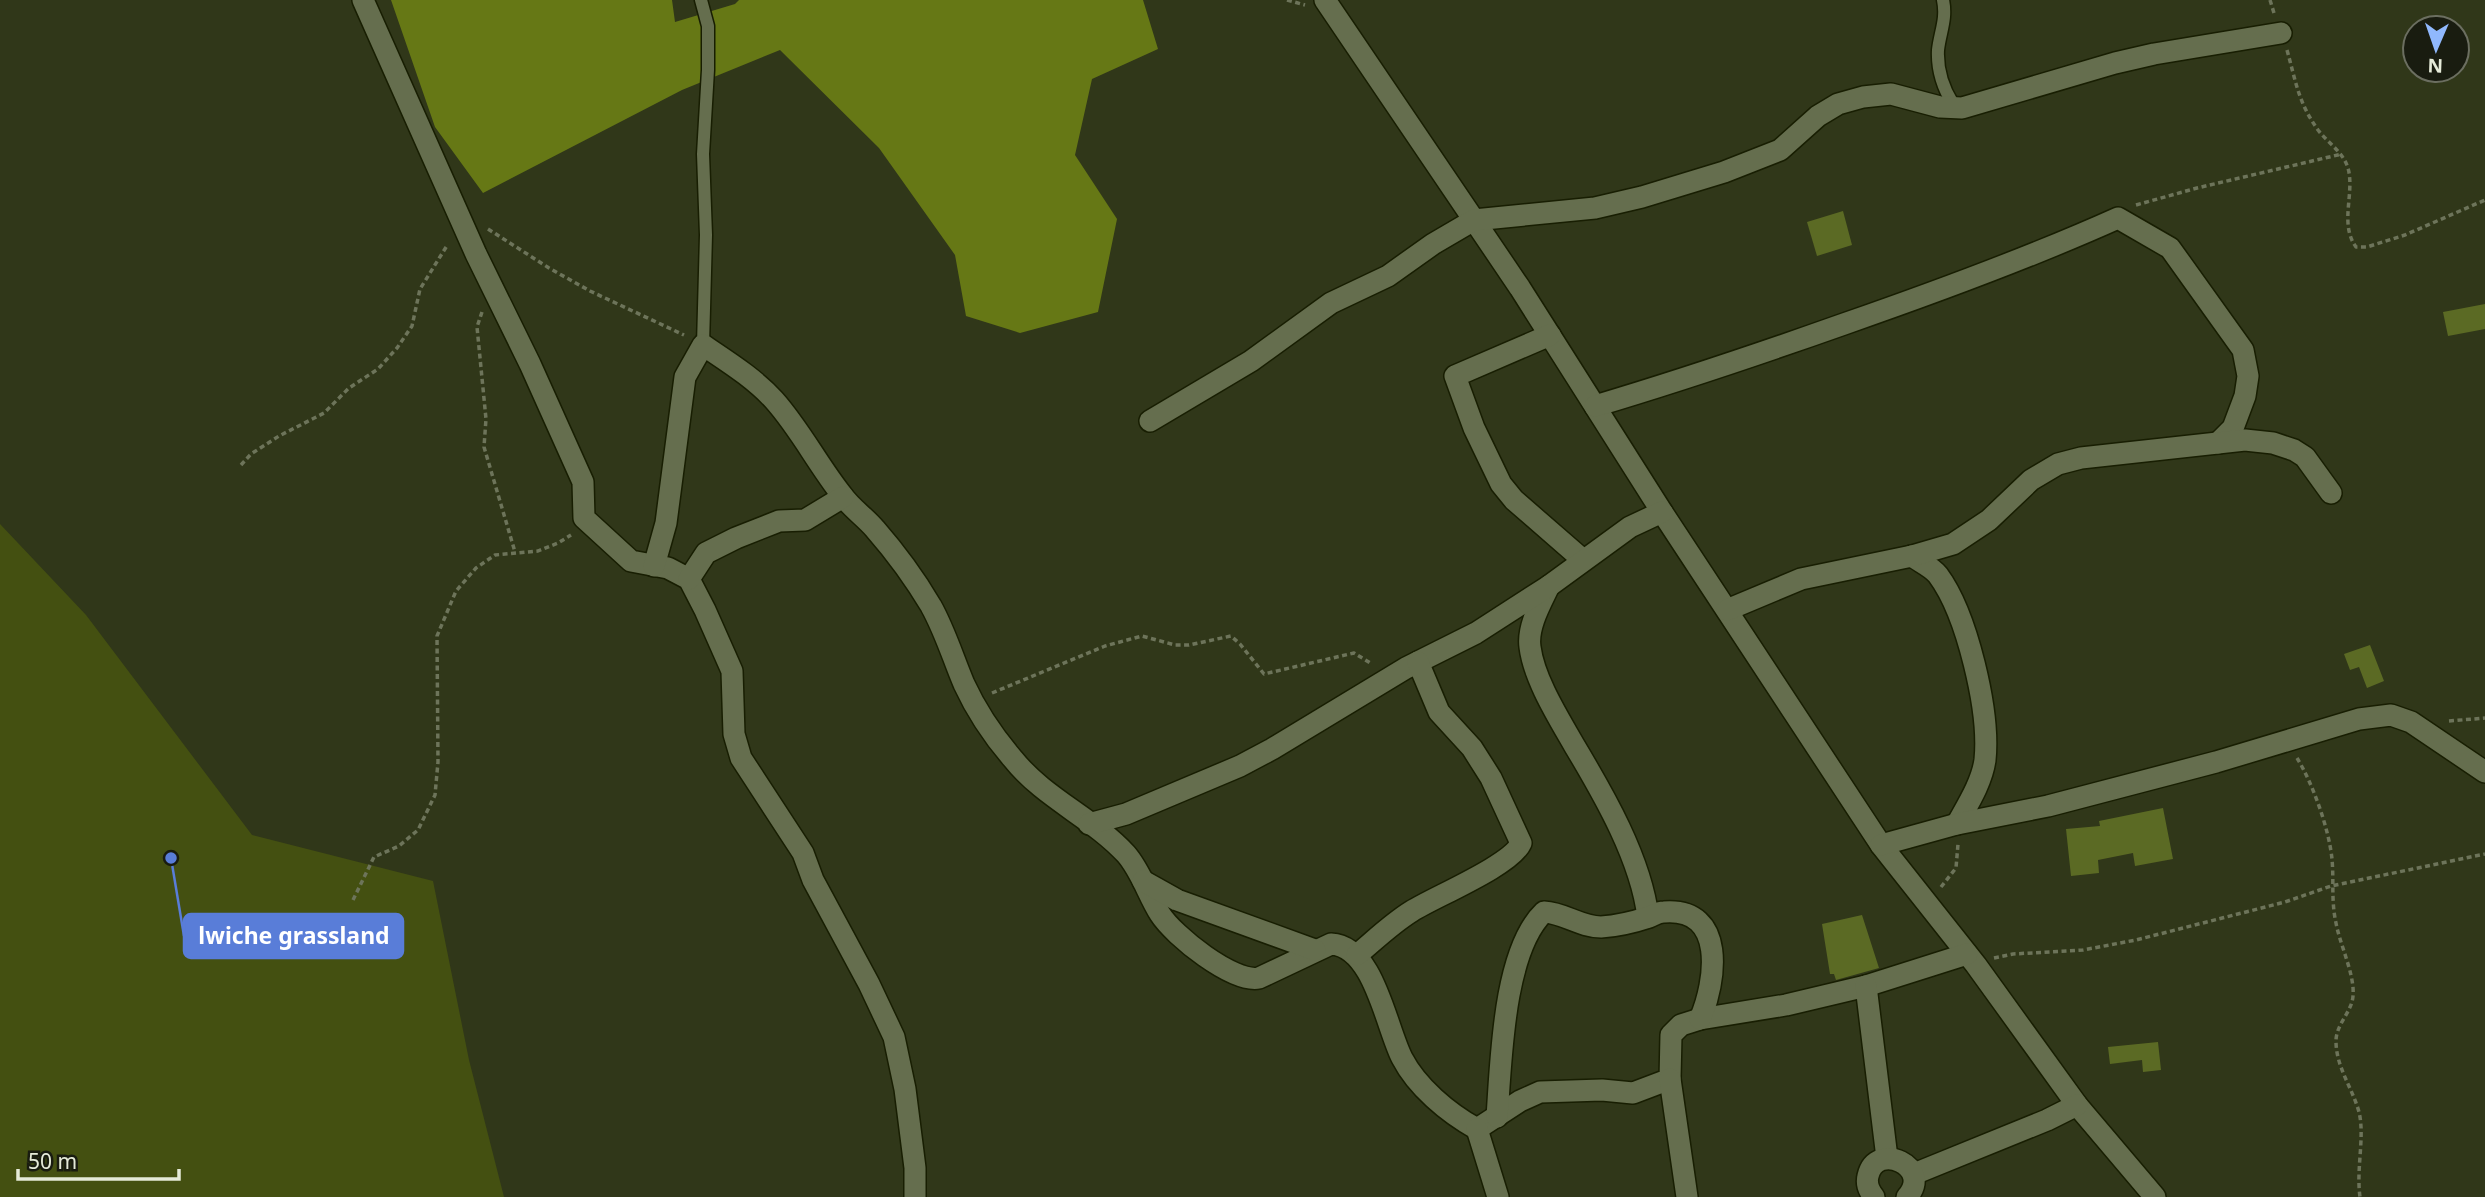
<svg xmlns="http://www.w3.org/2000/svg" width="2485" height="1197" font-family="'Noto Sans',sans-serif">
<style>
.green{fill:#445011}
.forest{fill:#667815}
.building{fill:#5b6a24}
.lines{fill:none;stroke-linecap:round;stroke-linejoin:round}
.lane-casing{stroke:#181e02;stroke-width:15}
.street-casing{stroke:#181e02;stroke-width:24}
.path{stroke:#6d745a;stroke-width:3.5;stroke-dasharray:5 3.5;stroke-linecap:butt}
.lane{stroke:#656e4e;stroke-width:12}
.street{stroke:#656e4e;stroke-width:21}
.leader{fill:none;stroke:#597dd8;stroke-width:2.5}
.callout-dot{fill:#597dd8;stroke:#191c10;stroke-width:2.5}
.callout{fill:#597dd8;stroke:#597dd8;stroke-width:2.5}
.callout-label{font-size:23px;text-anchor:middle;font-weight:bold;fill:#fff}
</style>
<rect width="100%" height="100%" fill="#303719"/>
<polygon class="green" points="0,524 86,615 252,835 433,881 469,1060 504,1197 0,1197"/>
<polygon class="forest" points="391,0 672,0 675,22 735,4 739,0 1143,0 1158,49 1092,79 1075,155 1117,219 1098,312 1020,333 966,316 955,255 879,148 780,50 682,90 483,193 435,127"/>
<g class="building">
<polygon points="1843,211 1852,245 1817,256 1807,222"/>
<polygon points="2485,304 2485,329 2448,336 2443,312"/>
<polygon points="2370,645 2384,681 2367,688 2359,667 2350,670 2344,654"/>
<polygon points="2163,808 2173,859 2135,866 2133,853 2098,860 2099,873 2071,876 2066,829 2100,826 2099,821"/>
<polygon points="1862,915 1879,968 1836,980 1834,974 1830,974 1822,924"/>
<polygon points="2158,1042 2161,1070 2143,1072 2142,1060 2110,1064 2108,1047"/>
</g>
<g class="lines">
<g class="lane-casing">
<g id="lane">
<polyline points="701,0 708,26 708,70 703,154 706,235 703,345"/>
<path d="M1943 0C1947 19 1940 32 1938 50 1937 70 1943 88 1953 104L1959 107"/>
</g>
</g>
<g class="street-casing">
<g id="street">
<polyline points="363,0 476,254 530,364 583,482 584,518 631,561 668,568 689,579 705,610 732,671 734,734 741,758 803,853 813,880 869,984 894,1037 905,1089 915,1168 915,1197"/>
<polyline points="1325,0 1520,288 1662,512 1881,845 1976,965 2077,1105 2155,1197"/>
<polyline points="1550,335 1455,376 1474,428 1501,484 1514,500 1583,560"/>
<path d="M1595 406C1679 381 1762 353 1844 324 1936 292 2029 258 2118 218L2170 248 2243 350 2248 376 2245 396 2233 428 2218 443"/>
<polyline points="1150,421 1251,361 1331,303 1388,276 1433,244 1474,220 1595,208 1642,197 1724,172 1780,150 1818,116 1838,104 1863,97 1891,94 1940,107 1962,108 2115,63 2154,54 2281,33"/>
<path d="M1912 556C1920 562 1932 567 1938 575 1967 614 1990 711 1985 760 1982 782 1968 804 1957 824"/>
<path d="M654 566 666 523 685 377 703 345C728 362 754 378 774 400 800 429 818 465 842 495 851 508 865 517 875 529 896 553 915 579 931 606 945 631 953 658 964 684 976 710 994 737 1013 759 1044 798 1093 818 1126 854 1141 871 1148 895 1160 914 1174 936 1233 983 1259 978L1331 944C1374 946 1386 1027 1402 1058 1417 1087 1448 1113 1477 1129L1520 1101 1540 1092 1602 1090 1633 1093 1670 1079 1671 1035 1681 1025 1700 1019 1786 1005 1866 986 1967 954"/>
<polyline points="689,579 706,553 736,538 779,521 805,520 843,497"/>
<path d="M1549 586C1541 603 1527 627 1530 647 1534 679 1558 717 1574 745 1604 795 1641 859 1648 917"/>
<polyline points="1727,610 1801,579 1912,556 1953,544 1989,520 2031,480 2058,464 2081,458 2245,440 2273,443 2294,450 2305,457 2331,493"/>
<polyline points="1089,824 1126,814 1240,766 1272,749 1406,668 1476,633 1549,586 1630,527 1662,512"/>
<polyline points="1881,845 1957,824 2048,806 2216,762 2359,719 2391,715 2411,722 2485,772"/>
<polyline points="1143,881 1177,900 1315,950"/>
<path d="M1357 955C1375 940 1391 924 1412 911 1434 897 1512 865 1521 843L1491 778 1472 748 1439 712 1418 662"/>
<polyline points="1866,986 1887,1158"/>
<polyline points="1670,1079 1687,1197"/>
<path d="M1497 1117C1501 1063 1503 951 1544 912 1565 913 1580 927 1601 927 1617 926 1634 922 1649 917 1654 915 1658 912 1664 912 1727 907 1716 982 1700 1019"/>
<polyline points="1477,1129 1498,1197"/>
<polyline points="1914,1174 2047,1120 2077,1105"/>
<path d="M1874 1197C1869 1191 1866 1184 1868 1176 1876 1140 1934 1167 1907 1197"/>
</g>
</g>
<g class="path">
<polyline points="1287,0 1305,5"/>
<polyline points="2270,0 2274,13"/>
<path d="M2287 50C2296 82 2298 102 2318 130 2328 143 2343 152 2348 168 2355 193 2339 224 2356 247H2367L2405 235 2485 200"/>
<polyline points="2136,205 2197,188 2342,154"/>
<polyline points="488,229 549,268 590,291 684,335"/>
<polyline points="482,312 477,327 486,419 484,447 515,552"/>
<polyline points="241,465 251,454 279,436 324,413 349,388 378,369 397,348 412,326 420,289 448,244"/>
<polyline points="992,693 1105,646 1142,636 1175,645 1189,645 1231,636 1240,644 1264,674 1354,653 1372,664"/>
<polyline points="2449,721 2485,718"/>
<path d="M2297 758C2313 784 2329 829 2332 859 2334 881 2331 901 2336 923 2340 945 2355 975 2353 996 2352 1012 2336 1024 2336 1041 2336 1067 2352 1087 2359 1112 2365 1137 2356 1168 2360 1197"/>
<polyline points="1941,887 1956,868 1958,844"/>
<polyline points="353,900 374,857 399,846 418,830 435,795 438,762 437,636 456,591 476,568 495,555 538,551 558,543 571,535"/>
<polyline points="1994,958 2013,954 2083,950 2136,940 2285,902 2331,886 2485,854"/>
</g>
<use href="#lane" class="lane"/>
<use href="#street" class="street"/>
</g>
<path class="leader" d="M171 858L184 936"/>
<circle class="callout-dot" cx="171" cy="858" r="7"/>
<rect class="callout" x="184" y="914" width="219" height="44" rx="7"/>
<g class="callout-label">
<text x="294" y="944">lwiche grassland</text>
</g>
<g transform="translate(2436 49) rotate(182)"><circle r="33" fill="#191c10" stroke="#6b6e60" stroke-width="2"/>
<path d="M0-5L12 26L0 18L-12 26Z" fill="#90b8fd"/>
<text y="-10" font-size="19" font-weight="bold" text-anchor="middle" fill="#e5ead8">N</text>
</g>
<path d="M18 1169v10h161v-10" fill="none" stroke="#e5ead8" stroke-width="3.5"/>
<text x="28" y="1169" font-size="21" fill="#e5ead8" stroke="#191c10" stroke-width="5" paint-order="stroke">50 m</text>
</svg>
